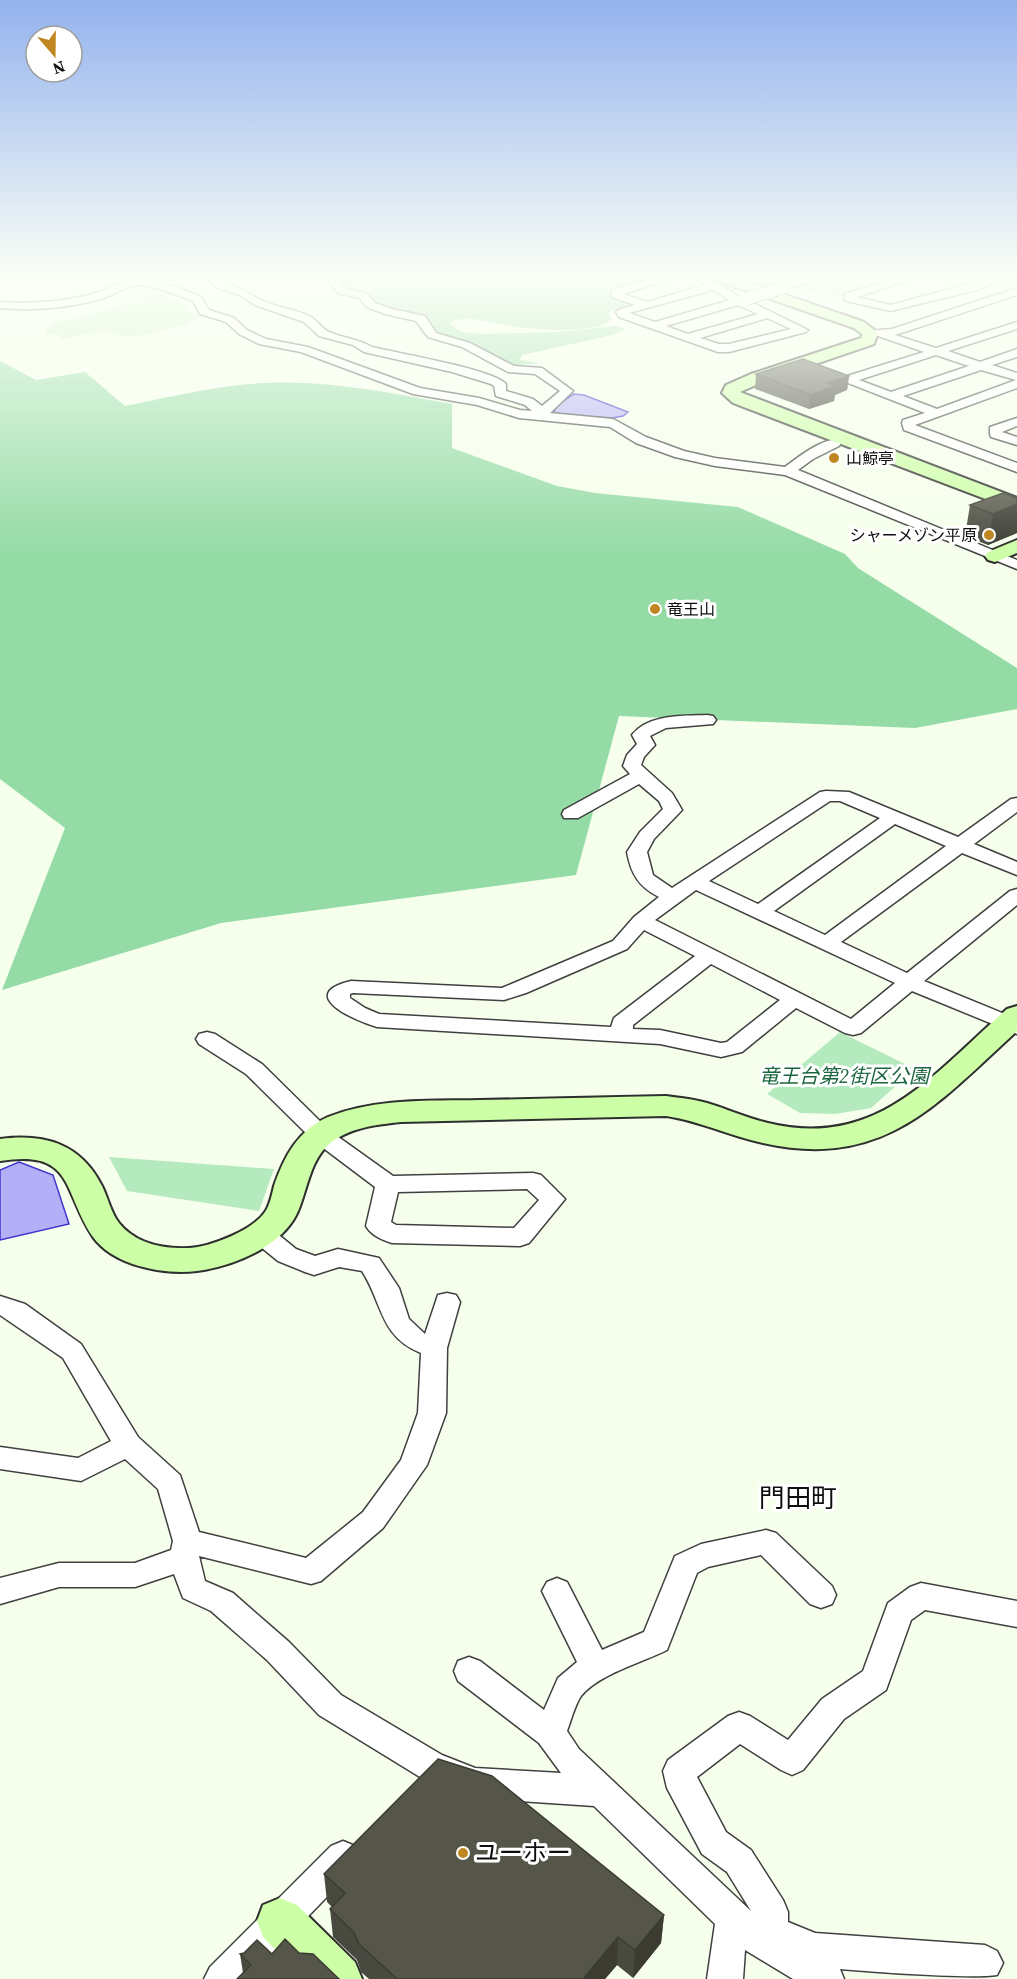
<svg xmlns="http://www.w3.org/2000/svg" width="1017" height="1979" font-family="'Source Serif 4','Noto Sans JP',serif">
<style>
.green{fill:#b5eabe}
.forest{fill:#94dba5}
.pitch{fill:#c7f1c8}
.water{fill:#b4b0f8;stroke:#4135d0;stroke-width:1.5}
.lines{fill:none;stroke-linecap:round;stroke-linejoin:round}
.street-casing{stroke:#404040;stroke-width:3}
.secondary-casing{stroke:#2f2f2f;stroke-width:4}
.street{fill:#fff;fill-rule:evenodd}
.secondary{fill:#cdffa7;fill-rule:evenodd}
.street-bridge-casing{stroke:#404040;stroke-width:14;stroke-linecap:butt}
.street-bridge{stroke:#fff;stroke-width:12}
.wall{fill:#494a3f}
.shaded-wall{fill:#3c3c33}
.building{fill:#555649;stroke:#3c3c33;stroke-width:1.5}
.poi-dot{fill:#c08621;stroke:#fff;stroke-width:2}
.labels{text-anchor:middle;stroke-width:6;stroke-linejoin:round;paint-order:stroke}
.far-poi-label{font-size:16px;fill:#0d0d0d;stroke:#fff;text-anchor:start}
.park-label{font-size:20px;font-style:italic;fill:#1c663f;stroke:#fff}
.near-poi-label{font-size:24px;fill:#0d0d0d;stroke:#fff;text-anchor:start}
.near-neighbourhood-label{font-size:26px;fill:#0d0d0d;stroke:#fff}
</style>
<rect width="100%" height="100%" fill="#f6ffec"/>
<g class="green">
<polygon points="823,277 836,277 871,288 837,298 789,287"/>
<polygon points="840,1032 915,1069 871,1108 835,1114 800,1113 767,1094"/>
<polygon points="109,1157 274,1169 259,1211 127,1191"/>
</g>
<g class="forest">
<path d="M357 277H646L648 281 608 293 626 301 628 306 609 312 611 320C589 336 525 329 499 324 480 321 467 314 449 323L461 332 482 334 557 332 616 326 626 329 612 335 522 355 520 360 538 363 509 366 432 335 426 320C402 314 354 302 339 283Z"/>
<path d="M0 361 36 380 85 372 125 406C171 397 218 385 265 383 328 380 391 393 452 404V448L557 486 595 493 738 507 845 554 858 568 880 582 1017 668V709L915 728 619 716 576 875 221 923 2 990 65 828 0 779Z"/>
</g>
<polygon class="pitch" points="144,292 155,292 187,304 186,309 202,316 190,321 191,323 137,336 119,336 106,330 63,339 57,334 47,335 46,328 53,323 134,302 140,297 136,296"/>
<g class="water">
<polygon points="574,394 584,395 628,412 623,416 612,418 559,415 554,412 557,405"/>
<polygon points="19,1162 53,1175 69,1224 0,1240 0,1170"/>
</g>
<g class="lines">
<g class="street-casing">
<g id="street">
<path d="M205 277C225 277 245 292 263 301 278 308 296 309 311 317 318 321 322 329 329 332 343 338 358 339 372 347 396 353 493 369 506 384V391L533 399 542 406 560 391 535 374 508 372 462 347 428 337 416 321 385 314 367 307 359 298 338 293 328 281 330 277H341L339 281 346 289 367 294 375 303 392 309 425 316 436 333 470 343 514 366 542 368 573 391 550 413 613 419 646 437 684 451 715 458 785 467C797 458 823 437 839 440L841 443 839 446 813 459 798 470 1017 560V569L785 475 715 466 675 457 636 443 610 427 519 418 477 405 413 394 301 352 259 344 239 334 226 322 200 314 193 301C184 297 150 285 140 285 127 285 114 295 101 299 68 308 34 311 0 308V302C32 304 65 302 96 293 111 289 124 279 139 278 152 278 188 291 201 297L209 310 234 318 247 330 266 339 308 347 420 388 479 398 520 410 532 411 525 405 496 396 494 386 491 384 452 372 364 352 353 345 319 336 304 322 255 305 240 295 218 288Z"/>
<path d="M659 277H676L623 294 647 302 705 285 694 277H707L740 297H750L752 299 749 301 808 330 806 332 729 352H718L619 317 616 312 618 310 635 305 612 297V290ZM713 290 730 300 655 322 629 313ZM738 305 758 314 688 334 666 326ZM767 318 791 329 729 344H719L700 338Z"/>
<path d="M752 277C764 277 775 280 787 281 796 282 811 277 822 277L789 288Z"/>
<polygon points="900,277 917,277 857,297 891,305 993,277 1009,277 976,290 891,311 846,301 844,299 845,294"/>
<path d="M1017 288V295L895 335 936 348 1017 322V329L948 351 980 362 1017 349V357L992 365 1017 373V388L915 425 1017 463V472L904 430 902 423 903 420 925 413 838 379 840 376H847L924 352 878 336 866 335V331L892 329ZM936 355 969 366 891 392 859 380ZM981 370 1016 380 937 409 903 396Z"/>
<polygon points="1017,418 1017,426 1002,432 1017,437 1017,445 991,437 990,434 990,427"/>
<path d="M707 715 713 716 716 720 713 724 666 728 650 736 655 745 644 757 641 765 672 793 682 810 654 839 647 852 653 875 672 888 820 792 826 791 849 792 958 837 1011 799 1017 798V812L974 844 1017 862V875L962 853 841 942 907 973 1010 891 1017 889V905L924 981 1017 1019V1034L912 991 861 1033 853 1035 845 1033 796 1008 742 1052 721 1057 660 1044 377 1027C353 1020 296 994 351 981L502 988 613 941 634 917 659 897C639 887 631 874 627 852L640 832 663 809 659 801 639 784 578 818H564L562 814 564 810 630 774 623 766 627 755 637 744 632 735C648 714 683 716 707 715ZM830 801H840L880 818 758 904 709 881ZM895 824 946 846 825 935 774 911ZM696 890 895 983 851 1019 655 920ZM644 930 695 956 614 1018 611 1027 379 1014 365 1008 350 998V994L353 993 504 1000 526 993 627 949ZM711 964 780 1000 727 1042 721 1043 660 1030 633 1029V1025Z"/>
<path d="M207 1032 215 1034 262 1064 330 1131 393 1176 533 1173 541 1175 565 1199 529 1243 520 1246 392 1243C382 1240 371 1235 366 1226L375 1187 314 1141 246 1074 199 1044 196 1039 199 1034ZM527 1189 539 1200 514 1228 396 1225 391 1222 398 1192Z"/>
<path d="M260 1224 269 1227 296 1249 315 1256 338 1249 379 1258 399 1288 409 1319 425 1334 438 1295 447 1293 456 1295 460 1302 447 1348 446 1413 427 1465 383 1528 321 1581 311 1584 199 1556 205 1581 233 1593 289 1642 341 1695 442 1755 475 1768 561 1773 539 1743 458 1681 454 1671 458 1661 469 1657 480 1661 544 1710 558 1678 577 1662 542 1591 547 1582 557 1578 567 1582 602 1650 644 1632 675 1556 701 1544 766 1530 776 1533 832 1586 836 1595 832 1604 821 1608 810 1604 761 1555 708 1567 697 1573 667 1650C641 1663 599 1674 581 1696 575 1705 571 1720 567 1731L579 1749 751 1911 727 1872 702 1854 667 1788 663 1771 668 1760 728 1716 739 1712 750 1716 788 1740 822 1699 863 1671 888 1603 910 1587 921 1583 1017 1601V1627L925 1610 911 1620 886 1690 844 1719 803 1770 792 1775 781 1770 740 1744 697 1777 726 1832 751 1850 783 1900 788 1912V1922L815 1933 985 1945 997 1951 1003 1963 997 1975C972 1979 873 1972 840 1969L844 1979H793L745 1950 743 1979H707L715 1924 594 1806 475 1798 420 1777 319 1715 267 1660 211 1611 183 1598 174 1574 135 1587H59L0 1604V1578L59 1563H135L171 1550 173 1541 158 1489 125 1459 81 1481 0 1469V1447L78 1458 111 1441 63 1358 0 1315V1296L25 1304 81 1344 138 1437 180 1475 199 1532 306 1558 363 1512 401 1460 418 1413 421 1353C380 1337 383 1304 362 1271L339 1267 314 1275 305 1272 278 1261 251 1239 248 1233 251 1227Z"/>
<polygon points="343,1841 355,1846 360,1857 355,1868 247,1979 204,1979 210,1967 331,1846"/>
</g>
</g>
<g class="secondary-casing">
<g id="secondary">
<polygon points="713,277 734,277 864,322 878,333 874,344 763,382 740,392 1017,498 1017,511 733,403 722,393 726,385 751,374 861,338 862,334 854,328 715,280"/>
<polygon points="1017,540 1017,553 995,562 988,560 985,556 988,552"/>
<path d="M1017 1006V1031C937 1104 884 1170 763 1143 730 1136 700 1121 666 1116L401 1122C376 1125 349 1127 328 1145 311 1161 308 1185 300 1206 287 1245 235 1266 197 1271 164 1275 114 1266 93 1237 62 1191 75 1149 0 1161V1139C45 1133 81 1144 102 1186 108 1198 111 1213 119 1223 136 1244 164 1249 189 1248 210 1247 253 1230 265 1212 270 1205 272 1194 274 1186 284 1157 298 1130 328 1117 376 1098 430 1101 480 1100 542 1099 604 1097 666 1096 680 1098 693 1099 707 1103 727 1109 747 1118 768 1123 877 1150 933 1074 1007 1009Z"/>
<polygon points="280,1898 297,1905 355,1962 362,1979 304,1979 263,1937 257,1921 263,1905"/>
</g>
</g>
<use href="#street" class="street"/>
<use href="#secondary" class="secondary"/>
<g class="street-bridge-casing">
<polyline id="street-bridge" points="746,299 782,288"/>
</g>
<use href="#street-bridge" class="street-bridge"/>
</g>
<g class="wall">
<polygon points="756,374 849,376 847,390 835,395 834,401 809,409 755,389"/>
<polygon points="1017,498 1017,533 988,545 965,536 970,505"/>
<polygon points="324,1874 664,1915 661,1943 633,1978 617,1965 605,1979 369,1979 361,1972 357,1960 333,1937 330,1909 332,1907 327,1902"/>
<polygon points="299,1953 243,1973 240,1954"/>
</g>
<g class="shaded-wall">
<polygon points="849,376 847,390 835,395 834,401 809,409 810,395 827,383"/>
<polygon points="1017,504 1017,533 988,545 993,514"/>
<polygon points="664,1915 661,1943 633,1978 635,1950"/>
<polygon points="618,1937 617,1965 605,1979 583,1979"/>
</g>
<g class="building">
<polygon points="803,359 849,376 827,383 836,386 810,395 756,374"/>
<polygon points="1003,493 1017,498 1017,504 993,514 970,505"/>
<polygon points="438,1759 492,1776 664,1915 635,1950 618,1937 583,1979 397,1979 359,1944 354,1933 330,1909 345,1893 324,1874"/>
<polygon points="285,1939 299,1953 313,1954 339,1979 237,1979 251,1965 240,1954 244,1953 257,1940 272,1954"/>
</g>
<linearGradient id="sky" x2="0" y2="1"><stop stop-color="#93b2ee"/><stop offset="0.5" stop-color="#fbfff6"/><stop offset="1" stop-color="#fbfff6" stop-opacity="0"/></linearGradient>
<rect width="1017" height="554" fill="url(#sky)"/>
<g class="poi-dot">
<circle cx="834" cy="458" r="6"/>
<circle cx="989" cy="535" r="6"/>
<circle cx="655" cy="609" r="6"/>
<circle cx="463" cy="1853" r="6"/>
</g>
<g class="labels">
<g class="far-poi-label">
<text x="846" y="464">山鯨亭</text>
<text x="977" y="541" text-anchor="end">シャーメゾン平原</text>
<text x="667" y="615">竜王山</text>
</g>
<g class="park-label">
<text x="844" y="1083">竜王台第2街区公園</text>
</g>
<g class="near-poi-label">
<text x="475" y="1861">ユーホー</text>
</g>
<g class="near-neighbourhood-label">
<text x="798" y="1507">門田町</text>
</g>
</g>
<g transform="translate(54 54) rotate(160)"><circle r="28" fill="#ffffff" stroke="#9e9e9e" stroke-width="1.5"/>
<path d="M0-4.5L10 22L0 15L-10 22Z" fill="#c08621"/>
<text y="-9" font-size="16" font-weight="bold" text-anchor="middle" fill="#0d0d0d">N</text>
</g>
</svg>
